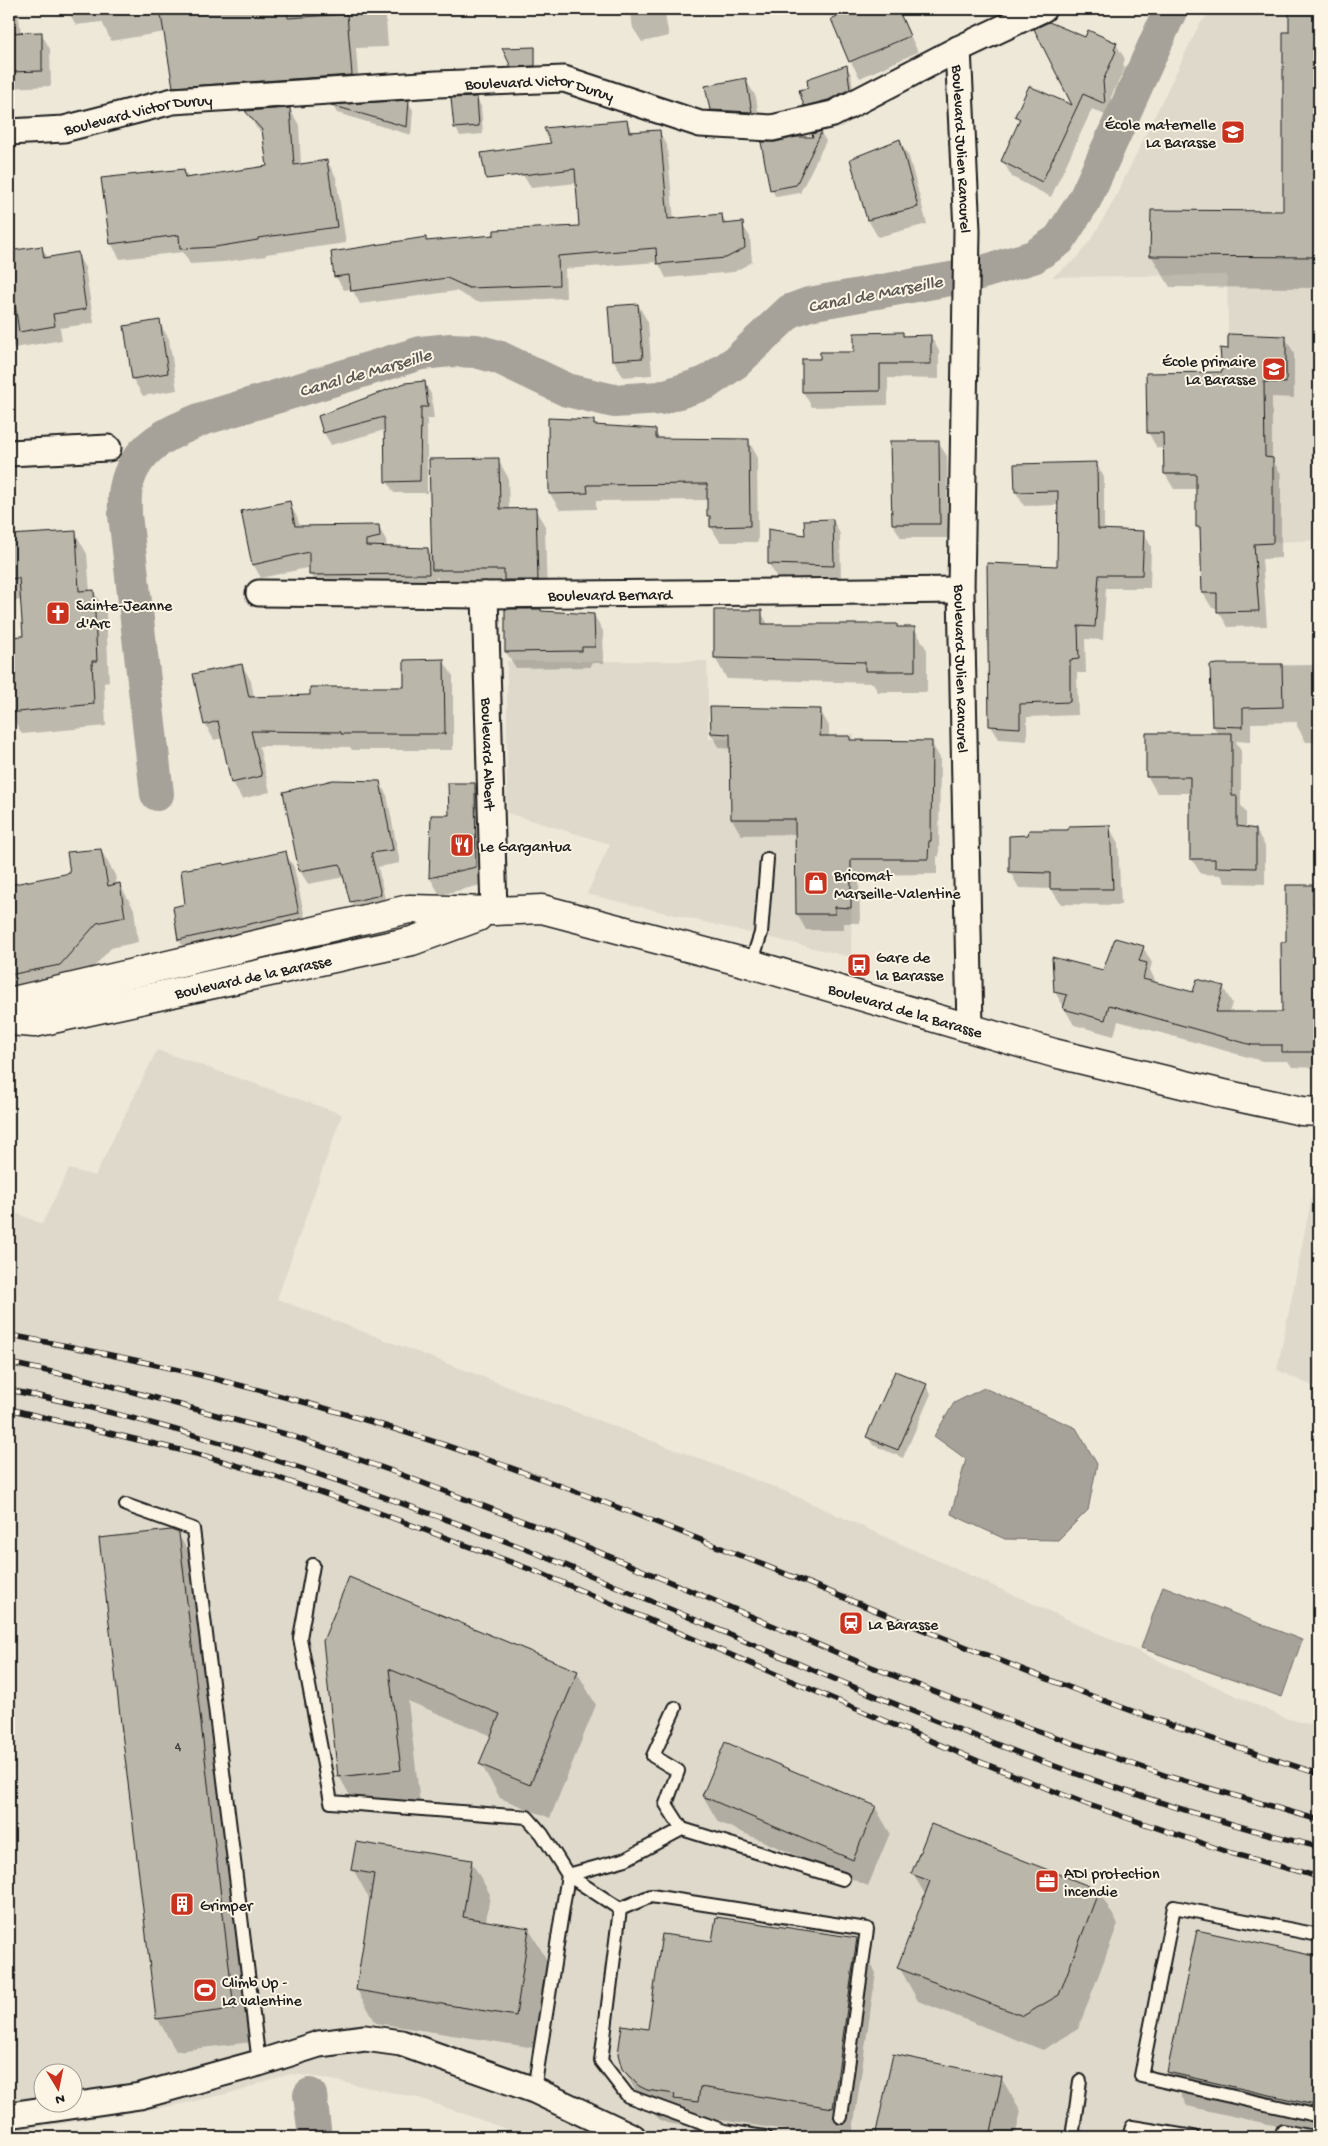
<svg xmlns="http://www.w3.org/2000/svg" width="1328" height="2146" font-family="'Gochi Hand',sans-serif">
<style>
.built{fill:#ded9cb;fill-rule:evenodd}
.water{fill:#a7a299;stroke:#6f6c67}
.shadow{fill:#0003}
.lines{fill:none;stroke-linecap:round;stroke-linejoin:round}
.canal{stroke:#a7a299;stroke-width:34}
.building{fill:#bab6aa;stroke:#1c1c1c}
.service-casing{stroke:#1c1c1c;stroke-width:16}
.minor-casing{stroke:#1c1c1c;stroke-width:29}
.secondary-casing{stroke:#1c1c1c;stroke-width:31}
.service{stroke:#fcf5e5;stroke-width:12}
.minor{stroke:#fcf5e5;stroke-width:25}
.secondary{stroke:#fcf5e5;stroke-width:28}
.rail-casing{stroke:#1c1c1c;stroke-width:5.5}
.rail{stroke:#fcf5e5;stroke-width:4;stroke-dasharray:11;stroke-linecap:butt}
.labels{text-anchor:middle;stroke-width:4;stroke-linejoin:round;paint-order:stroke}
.number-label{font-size:14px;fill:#444240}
.street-label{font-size:16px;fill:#1c1c1c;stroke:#fcf5e5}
.poi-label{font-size:16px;fill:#1c1c1c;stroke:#fcf5e5;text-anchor:start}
.water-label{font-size:18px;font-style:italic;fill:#5b5854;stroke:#fcf5e5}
</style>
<rect width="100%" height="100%" fill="#eee8d9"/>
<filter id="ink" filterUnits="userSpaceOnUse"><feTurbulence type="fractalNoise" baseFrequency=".02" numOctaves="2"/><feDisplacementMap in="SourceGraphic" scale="10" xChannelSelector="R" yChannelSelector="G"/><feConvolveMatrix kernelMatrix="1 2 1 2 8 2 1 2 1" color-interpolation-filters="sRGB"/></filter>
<g filter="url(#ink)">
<g class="built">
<polygon points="1213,9 1319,9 1319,540 1240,544 1231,460 1227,275 1052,277 1076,259 1092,238 1112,204 1199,25"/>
<polygon points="507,661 707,661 709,739 854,734 851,957 587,894 610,844 507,813"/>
<path d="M157 1050 342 1114 277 1299 782 1490 1285 1718 1319 1727V2137H529L419 2098 317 2077 292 2074 268 2080 243 2090 178 2105 9 2132V1210L42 1224 69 1169 95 1176ZM42 2074H72V2104H42Z"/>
<polygon points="1319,1161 1319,1389 1277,1370"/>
</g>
<g class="water">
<polygon points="984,1388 1076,1428 1097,1464 1088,1510 1058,1540 1005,1539 951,1514 966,1459 934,1436 954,1403"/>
<polygon points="1163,1586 1302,1640 1282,1697 1141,1648"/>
</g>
<g class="shadow">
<polygon points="9,9 18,9 21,34 41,33 50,49 51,86 9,88"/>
<polygon points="67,9 381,9 386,18 388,47 356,48 359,89 183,101 175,86 165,32 111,41 102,22 76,25"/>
<polygon points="520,9 573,9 573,12 522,13"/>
<polygon points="630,9 698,9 665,15 669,36 642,42 633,28"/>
<polygon points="779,9 804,9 805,13 784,18"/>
<polygon points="863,9 898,9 918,52 860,78 851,62 834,22"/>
<polygon points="1291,9 1319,9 1319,288 1170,287 1151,255 1284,213"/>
<polygon points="1085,38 1116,44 1125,59 1123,65 1125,68 1111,97 1113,119 1092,109 1051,197 1012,177 1003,161 1020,122 1017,116 1075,108"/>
<polygon points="846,66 851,74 854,98 810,114 805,105"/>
<polygon points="746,80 756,97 761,129 721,127 711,110"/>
<polygon points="476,98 481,106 483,134 460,136 455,127"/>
<polygon points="408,102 413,110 411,135 337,113 333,106"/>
<polygon points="290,109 299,125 301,165 327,161 336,177 346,243 266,254 266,256 224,262 190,264 183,252 120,259 111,243 184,170 189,178 269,167 264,136 256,127 247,112"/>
<polygon points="627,121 633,133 659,131 667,145 674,220 722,215 727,225 742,224 750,237 752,262 734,272 666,278 658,262 565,269 566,298 477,302 456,291 360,304 352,289 344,290 336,277 332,253 425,239 428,242 581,227 577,183 531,188 523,175 553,144"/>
<polygon points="821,133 826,141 800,193 776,197 771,189 775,143 814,138 813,135"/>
<polygon points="899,140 909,157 927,224 878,237 868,220 852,160"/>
<polygon points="42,248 48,258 77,254 85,268 94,323 60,328 62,340 14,348 9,339 9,272 11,272 9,252"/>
<polygon points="638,305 648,322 652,375 623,377 613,359"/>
<polygon points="159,322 169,339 177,390 143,396 133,379"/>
<polygon points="902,334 904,337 931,337 939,351 939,379 888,378 888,405 812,407 803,392 822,361 855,353"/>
<polygon points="1285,337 1294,353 1294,398 1272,397 1272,459 1281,474 1281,558 1262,559 1267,626 1228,627 1219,612 1219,608 1212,608 1203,593 1202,535 1197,527 1197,489 1174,489 1165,474 1164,448 1157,448 1148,432 1223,373 1229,350"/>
<polygon points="9,361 12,387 9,387"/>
<polygon points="424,382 431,394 434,419 427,419 427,493 394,493 387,481 385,430 331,445 324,433 319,417"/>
<polygon points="593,421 596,427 655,430 660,440 748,440 757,456 758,542 720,542 711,527 709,516 708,500 596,501 596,509 560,510 550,494"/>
<polygon points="938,442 947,456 948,538 901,538 893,524"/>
<polygon points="498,460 508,477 509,510 535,509 545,526 547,597 443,587 436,576 437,587 319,589 311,575 311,567 261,578 253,564 289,503 297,517 300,527 378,526 386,540 387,548 428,549 433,558"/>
<polygon points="1096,463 1104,477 1104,531 1143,532 1151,546 1150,588 1106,588 1103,640 1085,639 1086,673 1077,673 1078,715 1027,717 1027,741 999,739 991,726 1058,568 1059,505 1024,506 1016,492 1016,465"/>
<polygon points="833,520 840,534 841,579 777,578 769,564 769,530 807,536"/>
<polygon points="75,532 87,554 90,592 94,592 106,613 109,682 104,683 106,726 22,734 10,713 9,638 24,637 22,600 13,601 9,593 9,536"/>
<polygon points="761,612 769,626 914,628 927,650 927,692 878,692 873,683 727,679 715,658"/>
<polygon points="542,613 594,615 603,631 604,663 591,663 591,667 516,668 506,652"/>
<polygon points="443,660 453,676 453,750 352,750 350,747 259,746 270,792 242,799 232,782 223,738 214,740 205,724 242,665 251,681 254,698 311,696 405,688"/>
<polygon points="1319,665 1319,742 1306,742 1297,726 1297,722 1251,723 1251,742 1236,741 1241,751 1241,805 1246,813 1246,828 1256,830 1265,846 1265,884 1225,883 1221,875 1201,874 1191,858 1191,793 1157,793 1148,777 1219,735 1213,726 1211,666"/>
<polygon points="711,708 820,710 829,726 829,737 850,738 852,742 931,742 940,758 939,857 937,856 937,874 859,875 860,923 844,923 844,930 806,930 797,914 797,834 741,835 732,819 732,749 720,748 710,733"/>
<polygon points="379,782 387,795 400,863 378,867 387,908 359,914 351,901 345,877 308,884 300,871"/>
<polygon points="475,785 485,802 485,884 440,895 430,878 432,817 450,816"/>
<polygon points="1109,827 1118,843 1121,905 1061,904 1051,889 1019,888 1010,872 1010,837"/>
<polygon points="101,850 115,875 117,885 120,885 134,909 138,942 111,948 74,989 9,993 9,886 72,874"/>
<polygon points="285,853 294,867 307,927 187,954 179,940 174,908 187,905 224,866"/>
<polygon points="1313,887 1319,898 1319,1068 1292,1067 1288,1061 1262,1061 1118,1021 1114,1036 1074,1025 1055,992 1104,972 1143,947 1152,963 1150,970 1155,980 1154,983 1194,993 1223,987 1232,1003 1229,1013 1283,1013 1287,943"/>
<polygon points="926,1385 931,1394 903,1458 873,1445 868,1437"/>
<polygon points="178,1534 197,1567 252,2042 176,2051 157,2018"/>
<polygon points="324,1642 577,1672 596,1705 550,1818 500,1798 481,1764 492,1736 408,1701 420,1803 358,1810 339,1776"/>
<polygon points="703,1796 875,1807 890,1833 868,1886 718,1822"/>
<polygon points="471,1861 490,1894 486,1922 529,1929 548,1962 535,2048 376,2023 357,1990 371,1902 353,1869"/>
<polygon points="913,1874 1099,1891 1118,1924 1078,2029 1043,2050 918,2001 899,1967 926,1896"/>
<polygon points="1198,1932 1319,1959 1319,2137 1315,2137 1313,2134 1187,2106 1168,2072"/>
<polygon points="857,1940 876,1973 852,2137 832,2137 719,2120 716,2135 695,2132 692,2127 667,2123 659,2119 643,2103 623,2069 713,1943"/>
<polygon points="894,2055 1001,2078 1021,2111 1015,2137 877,2137"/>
</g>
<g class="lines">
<g class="canal">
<path d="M157 794 125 515C125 507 124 496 126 488 134 447 168 433 202 419L421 353 451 350 476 351 498 357 567 390 614 401 660 398 706 383 736 362 790 311 809 304 973 275 1033 257 1059 240 1085 199 1171 9"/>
<polyline points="310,2095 315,2137"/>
</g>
</g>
<g class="building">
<polygon points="160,9 287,9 288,18 347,14 352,75 173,87"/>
<polygon points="852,9 898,9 910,36 849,62 831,19"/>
<polygon points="1289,9 1319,9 1319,257 1150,256 1151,210 1283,211 1283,32 1289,32"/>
<polygon points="1049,22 1085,37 1088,30 1117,43 1114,50 1116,51 1103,81 1105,104 1083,94 1042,182 1001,161 1020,119 1015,116 1029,86 1072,105 1034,29"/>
<polygon points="42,32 42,71 9,72 9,33"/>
<polygon points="535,47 535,66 511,67 502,48"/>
<polygon points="847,65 850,89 828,100 804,106 799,90 808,88 807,79"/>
<polygon points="746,78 752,112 710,110 705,86"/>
<polygon points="477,97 479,126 454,128 451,98"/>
<polygon points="409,100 407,127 331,105"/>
<polygon points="290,108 294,165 327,160 337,227 258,238 258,240 215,247 180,249 179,235 110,244 101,178 184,169 185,178 267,166 262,130 245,111"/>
<polygon points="627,120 629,132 660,130 668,219 722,214 723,224 743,222 745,248 726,258 657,264 656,248 558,256 559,285 469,288 447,278 351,291 349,275 334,277 331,252 426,237 426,241 494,235 494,230 579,226 575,169 486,179 481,153 551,143 544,128"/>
<polygon points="822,131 796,185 770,190 761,142 775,142 796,137 813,137 812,134"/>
<polygon points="900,139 918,207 867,220 850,159"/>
<polygon points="42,246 44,258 78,252 86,309 53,314 55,326 19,332 9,262 9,251"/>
<polygon points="638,304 643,358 612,360 608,306"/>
<polygon points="160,320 168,373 132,379 124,326"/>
<polygon points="903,332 903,336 931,335 931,364 880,364 880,391 802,392 802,359 820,359 820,352 854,352 854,333"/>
<polygon points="1228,334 1286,336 1286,383 1264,382 1265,457 1273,458 1273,543 1254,544 1259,611 1217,612 1217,593 1202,593 1200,527 1196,527 1196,474 1164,474 1163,433 1147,433 1146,373 1222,372 1220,348 1228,349"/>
<polygon points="425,381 428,407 421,407 420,481 385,482 384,417 323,433 318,416 405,383"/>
<polygon points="548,418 594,420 594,425 656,429 656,438 749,439 750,526 710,527 710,516 707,516 707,484 587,485 588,493 549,494"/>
<polygon points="890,441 939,441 940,524 892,524"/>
<polygon points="499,458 500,509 536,508 538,580 504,580 504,570 432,570 429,459"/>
<polygon points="1097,462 1098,529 1144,531 1142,575 1099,575 1095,627 1078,626 1079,659 1070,660 1070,702 1020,704 1020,728 989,726 987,563 1057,566 1058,491 1015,492 1014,464"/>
<polygon points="290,501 295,526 379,525 380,537 366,540 366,546 428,548 429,574 309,575 309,552 252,565 241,511"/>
<polygon points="833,519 834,566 768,564 768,529 805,535 804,520"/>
<polygon points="76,531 79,591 94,590 97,661 92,661 94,704 9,713 9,637 23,636 19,578 9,579 9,535"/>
<polygon points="505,609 541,609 541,611 594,614 595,647 582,647 582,651 505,652"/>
<polygon points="714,610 762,610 762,624 897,624 897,627 915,627 915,671 865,671 865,662 714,658"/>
<polygon points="444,659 445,734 341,734 341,732 251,731 262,776 231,783 218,721 204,725 193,674 242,664 249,697 310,695 310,687 404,687 404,660"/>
<polygon points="1218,664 1282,664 1283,707 1243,708 1243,727 1212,726 1210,665"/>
<polygon points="710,707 821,709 820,736 850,736 850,740 932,741 931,841 929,841 928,859 851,859 851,908 835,907 835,914 796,914 795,819 731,819 730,734 711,733"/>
<polygon points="1146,733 1232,733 1232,796 1237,796 1237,826 1256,829 1256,868 1215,867 1215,859 1190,859 1190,777 1146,777"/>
<polygon points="333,780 380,781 393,850 371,853 381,895 350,902 340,864 299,871 283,792"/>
<polygon points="448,783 475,783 476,867 429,878 431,815 449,815"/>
<polygon points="1110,825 1113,889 1050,889 1050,873 1009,872 1009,836 1028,835 1029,830 1068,830 1069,826"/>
<polygon points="101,849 108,886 120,883 125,917 97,923 60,965 9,975 9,885 70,873 67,852"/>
<polygon points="286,851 299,913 178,940 173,907 185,904 181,870 224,863 224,865"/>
<polygon points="1286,885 1313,885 1313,904 1319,904 1319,1052 1282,1052 1282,1045 1252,1045 1109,1005 1105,1020 1063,1009 1067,995 1054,992 1052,957 1103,970 1115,938 1144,946 1139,961 1147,963 1143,979 1193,992 1197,979 1224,986 1216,1012 1282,1012 1281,942 1286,942"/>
<polygon points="895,1371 927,1384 898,1450 866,1437"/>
<polygon points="171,1530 179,1533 234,2009 156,2019 99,1538"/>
<polygon points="349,1577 578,1671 530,1785 479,1764 500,1714 389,1669 401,1770 338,1777 323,1641"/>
<polygon points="725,1742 876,1806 853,1860 702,1796"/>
<polygon points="931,1824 1099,1890 1059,1995 1023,2016 897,1968 930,1881 911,1874"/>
<polygon points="356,1842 472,1860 463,1917 529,1928 516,2016 356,1990 374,1874 351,1870"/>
<polygon points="716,1917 857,1938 833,2108 700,2087 698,2102 674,2099 675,2094 647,2090 639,2086 622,2069 618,2054 622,2025 648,2029 662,1934 712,1941"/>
<polygon points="1197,1930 1319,1957 1319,2106 1167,2072"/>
<polygon points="893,2054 1002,2077 990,2137 875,2137"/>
</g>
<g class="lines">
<g class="service-casing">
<g id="service">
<polyline points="751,964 761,933 767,859"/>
<polyline points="126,1505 193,1529 259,2063"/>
<polyline points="313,1565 300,1638 331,1802 527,1817 542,1834 568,1875 620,1909 651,1896 867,1929 841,2117"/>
<polyline points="675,1708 653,1756 678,1771 666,1804 682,1829"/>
<polyline points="568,1875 626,1859 682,1829 843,1879"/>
<polyline points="620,1909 601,2061 628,2096 724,2131 765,2137"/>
<polyline points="1319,1935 1174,1907 1141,2076 1319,2116"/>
<polyline points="534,2090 568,1875"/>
<polyline points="1072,2137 1080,2081"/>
<polyline points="1129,2137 1132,2127 1193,2137"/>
<polyline points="1281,2137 1283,2131 1313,2137"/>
</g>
</g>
<g class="minor-casing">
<g id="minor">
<path id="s1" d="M958 49 967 230 961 590 970 1028"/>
<path id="s2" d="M9 132 64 129 173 101 437 84 564 79 700 124 772 128 833 114 958 49 1043 9"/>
<polyline points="9,453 108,448"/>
<path id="s3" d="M259 593 485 595 961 590"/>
<path id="s4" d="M485 595 494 911"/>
<polyline points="9,2115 140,2096 259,2063 319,2044 365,2038 401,2043 534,2090 633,2137"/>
</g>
</g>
<g class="secondary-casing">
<g id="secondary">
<path id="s5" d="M9 1002 409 909 494 911 542 909 751 964 1054 1053 1219 1093 1302 1111 1319 1112"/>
<path id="s6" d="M9 1021 34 1023 412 941 478 917"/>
</g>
</g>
<use href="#service" class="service"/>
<use href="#minor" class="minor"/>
<use href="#secondary" class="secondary"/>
<g class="rail-casing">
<g id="rail">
<path d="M9 1335C177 1365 345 1409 506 1466 725 1544 936 1640 1154 1719 1209 1738 1264 1756 1319 1774"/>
<polyline points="9,1363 90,1380 289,1435 389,1470 554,1533 859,1662 999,1717 1167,1776 1319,1820"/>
<path d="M9 1390C153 1418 293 1463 431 1514 470 1528 510 1542 548 1558 802 1662 1051 1783 1319 1847"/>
<polyline points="9,1409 205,1456 276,1477 374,1511 540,1573 978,1761 1089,1805 1231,1853 1319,1877"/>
</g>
</g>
<use href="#rail" class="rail"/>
</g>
</g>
<defs>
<g id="school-square" transform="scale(1.25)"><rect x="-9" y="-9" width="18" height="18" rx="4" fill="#c8321e" stroke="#fcf5e5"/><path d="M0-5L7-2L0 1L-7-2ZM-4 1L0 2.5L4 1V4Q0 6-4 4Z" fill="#fff"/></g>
<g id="church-square" transform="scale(1.25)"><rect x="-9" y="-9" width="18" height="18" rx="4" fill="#c8321e" stroke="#fcf5e5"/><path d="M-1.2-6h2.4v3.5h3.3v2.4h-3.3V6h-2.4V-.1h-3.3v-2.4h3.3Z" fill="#fff"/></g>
<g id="restaurant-square" transform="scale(1.25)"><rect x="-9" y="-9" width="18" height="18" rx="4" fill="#c8321e" stroke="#fcf5e5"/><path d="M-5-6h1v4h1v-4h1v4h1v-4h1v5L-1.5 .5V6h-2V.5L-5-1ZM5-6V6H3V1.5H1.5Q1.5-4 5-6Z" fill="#fff"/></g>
<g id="shop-square" transform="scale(1.25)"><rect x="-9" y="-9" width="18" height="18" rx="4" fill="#c8321e" stroke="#fcf5e5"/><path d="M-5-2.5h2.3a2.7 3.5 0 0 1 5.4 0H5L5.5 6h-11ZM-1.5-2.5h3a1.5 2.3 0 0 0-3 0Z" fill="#fff"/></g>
<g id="bus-square" transform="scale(1.25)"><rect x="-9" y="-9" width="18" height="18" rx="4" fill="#c8321e" stroke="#fcf5e5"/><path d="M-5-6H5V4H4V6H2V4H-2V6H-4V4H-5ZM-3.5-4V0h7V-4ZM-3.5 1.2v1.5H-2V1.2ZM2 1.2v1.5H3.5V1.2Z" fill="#fff"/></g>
<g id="station-square" transform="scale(1.25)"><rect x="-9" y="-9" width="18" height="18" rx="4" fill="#c8321e" stroke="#fcf5e5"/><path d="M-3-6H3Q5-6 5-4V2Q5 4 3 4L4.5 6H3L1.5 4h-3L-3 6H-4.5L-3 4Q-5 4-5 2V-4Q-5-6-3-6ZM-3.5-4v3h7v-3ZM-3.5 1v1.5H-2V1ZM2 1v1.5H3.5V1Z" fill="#fff"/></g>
<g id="office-square" transform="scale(1.25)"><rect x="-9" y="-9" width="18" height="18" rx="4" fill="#c8321e" stroke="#fcf5e5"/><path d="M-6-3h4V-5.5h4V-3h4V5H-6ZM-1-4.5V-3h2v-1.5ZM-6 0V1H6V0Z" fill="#fff"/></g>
<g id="building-square" transform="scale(1.25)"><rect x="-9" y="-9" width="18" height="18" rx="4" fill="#c8321e" stroke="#fcf5e5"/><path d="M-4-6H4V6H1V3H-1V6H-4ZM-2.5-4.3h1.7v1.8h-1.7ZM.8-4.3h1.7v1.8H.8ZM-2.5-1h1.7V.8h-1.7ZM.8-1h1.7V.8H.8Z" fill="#fff"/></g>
<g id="stadium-square" transform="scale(1.25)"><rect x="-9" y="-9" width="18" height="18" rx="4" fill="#c8321e" stroke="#fcf5e5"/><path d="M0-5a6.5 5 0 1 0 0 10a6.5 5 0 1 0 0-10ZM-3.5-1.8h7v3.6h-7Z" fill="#fff"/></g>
</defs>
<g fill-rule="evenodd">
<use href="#school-square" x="1233" y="132"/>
<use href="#school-square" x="1274" y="369"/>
<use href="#church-square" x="58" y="613"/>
<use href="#restaurant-square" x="462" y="845"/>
<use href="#shop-square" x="816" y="883"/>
<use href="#bus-square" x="859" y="965"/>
<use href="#station-square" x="851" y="1623"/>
<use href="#office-square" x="1047" y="1881"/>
<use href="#building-square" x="182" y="1904"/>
<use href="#stadium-square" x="205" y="1990"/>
</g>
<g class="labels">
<g class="number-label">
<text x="178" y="1750">4</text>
</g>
<g class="street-label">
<text dy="6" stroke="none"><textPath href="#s2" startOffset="536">Boulevard Victor Duruy</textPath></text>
<text dy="6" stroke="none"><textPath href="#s2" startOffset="131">Boulevard Victor Duruy</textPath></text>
<text dy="6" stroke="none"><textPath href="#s1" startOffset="100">Boulevard Julien Rancurel</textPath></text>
<text dy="6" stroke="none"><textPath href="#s3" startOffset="351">Boulevard Bernard</textPath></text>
<text dy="6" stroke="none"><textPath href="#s1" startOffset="620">Boulevard Julien Rancurel</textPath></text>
<text dy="6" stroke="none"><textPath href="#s4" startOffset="159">Boulevard Albert</textPath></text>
<text dy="6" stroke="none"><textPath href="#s6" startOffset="249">Boulevard de la Barasse</textPath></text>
<text dy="6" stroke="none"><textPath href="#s5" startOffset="921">Boulevard de la Barasse</textPath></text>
</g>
<g class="poi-label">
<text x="1216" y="129" text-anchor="end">École maternelle<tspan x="1216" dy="18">La Barasse</tspan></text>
<text x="1256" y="366" text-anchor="end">École primaire<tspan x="1256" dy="18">La Barasse</tspan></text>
<text x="76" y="610">Sainte-Jeanne<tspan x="76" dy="18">d'Arc</tspan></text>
<text x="480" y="851">Le Gargantua</text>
<text x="834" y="880">Bricomat<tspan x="834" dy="18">Marseille-Valentine</tspan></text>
<text x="876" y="962">Gare de<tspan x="876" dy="18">la Barasse</tspan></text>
<text x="868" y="1629">La Barasse</text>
<text x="1064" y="1878">ADI protection<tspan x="1064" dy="18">incendie</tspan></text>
<text x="200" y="1910">Grimper</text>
<text x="222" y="1987">Climb Up -<tspan x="222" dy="18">La valentine</tspan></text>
</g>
<g class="water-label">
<text transform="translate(875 293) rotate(-11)" y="6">Canal de Marseille</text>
<text transform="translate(365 372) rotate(-16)" y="6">Canal de Marseille</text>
</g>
</g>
<rect width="1328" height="2146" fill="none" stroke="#fcf5e5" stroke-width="30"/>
<rect x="15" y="15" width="1298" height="2116" fill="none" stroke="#1c1c1c" stroke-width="2" filter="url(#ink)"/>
<g transform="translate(58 2088) rotate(170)"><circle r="24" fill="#fcf5e5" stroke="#a29e95"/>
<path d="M0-4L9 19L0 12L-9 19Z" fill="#c8321e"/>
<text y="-8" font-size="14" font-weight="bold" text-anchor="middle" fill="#1c1c1c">N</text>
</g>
</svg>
